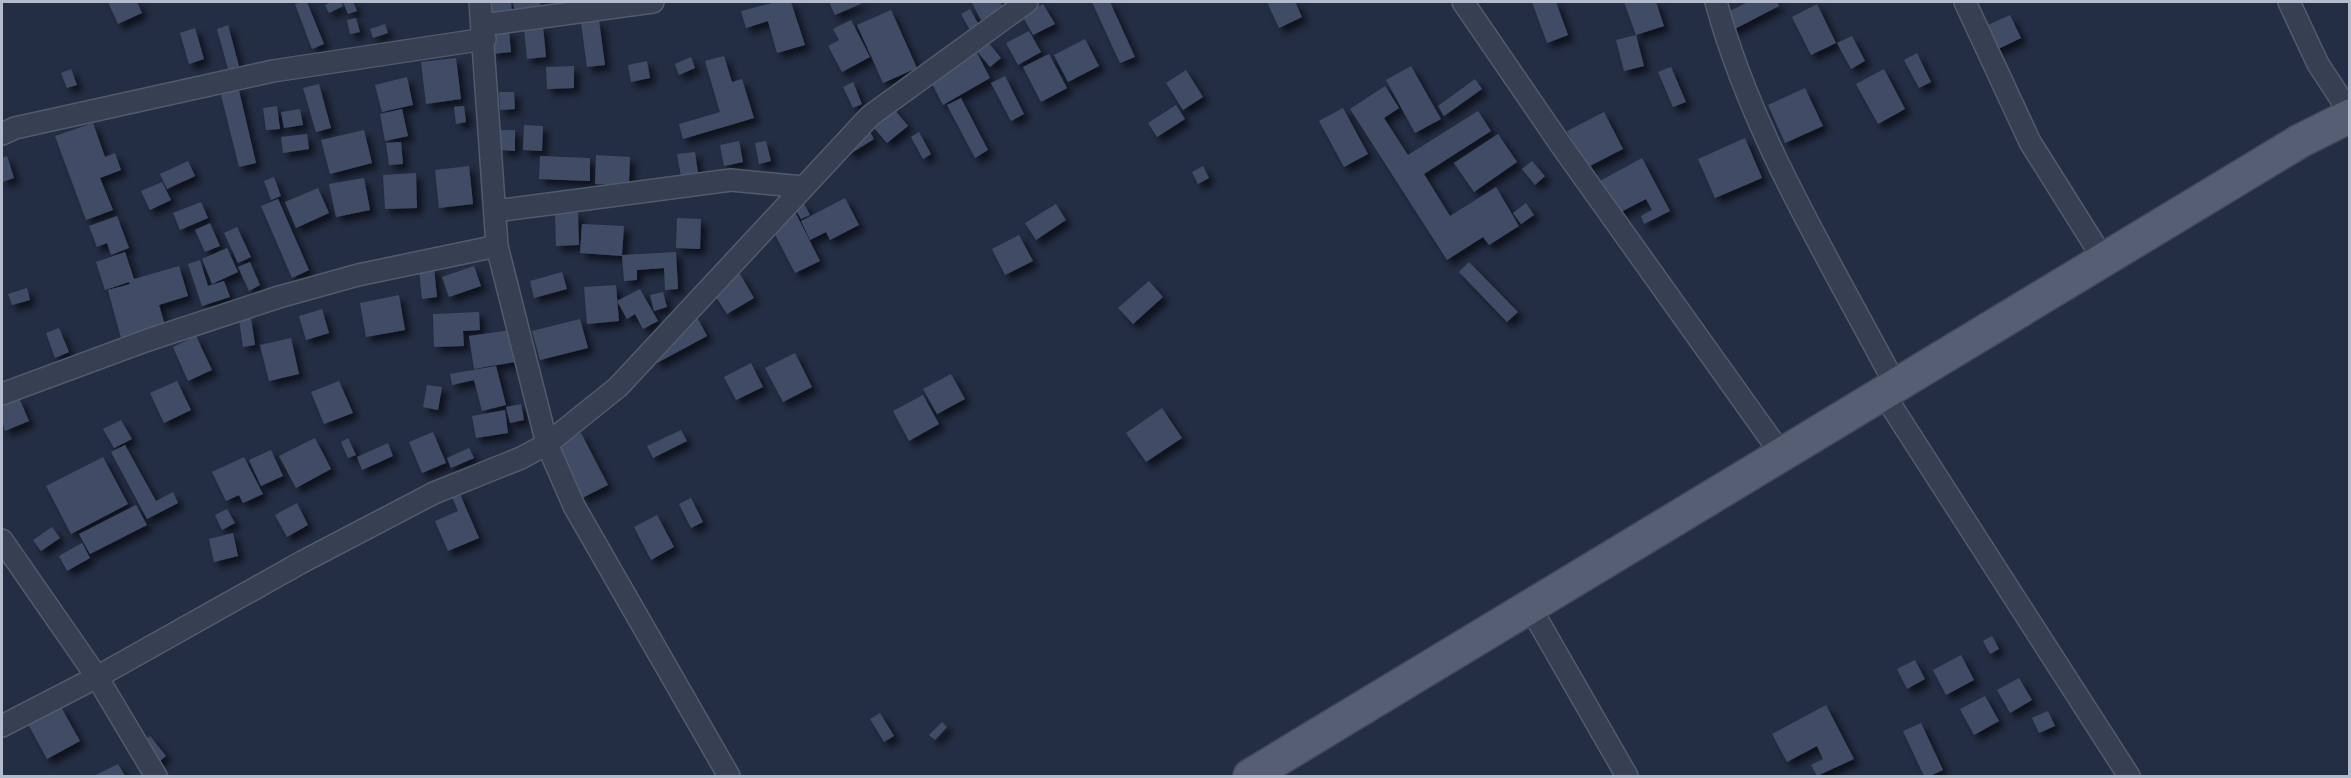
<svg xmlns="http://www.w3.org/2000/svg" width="2351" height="778" font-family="Signika,sans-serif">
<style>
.building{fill:#414c65;filter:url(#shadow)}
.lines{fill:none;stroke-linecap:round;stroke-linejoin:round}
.minor-casing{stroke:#525b6c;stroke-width:24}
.primary-casing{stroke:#41495b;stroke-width:36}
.minor{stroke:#374052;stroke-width:21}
.primary{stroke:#555e72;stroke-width:33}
</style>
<defs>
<filter id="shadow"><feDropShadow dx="5.5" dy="5.5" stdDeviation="3" flood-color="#0009"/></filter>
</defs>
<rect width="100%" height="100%" fill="#232d43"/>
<g class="building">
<polygon points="108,2 137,2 142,13 118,24"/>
<polygon points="303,2 307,2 324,44 312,49 295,4"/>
<polygon points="331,2 341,2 343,6 329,13 325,5"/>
<polygon points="343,2 353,2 357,11 348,14"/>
<polygon points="488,2 511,2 512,13 491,17"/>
<polygon points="513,2 540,2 541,8 515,12"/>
<polygon points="776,2 791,2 805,45 777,53 768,21 746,28 741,11"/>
<polygon points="829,2 865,2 835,15"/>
<polygon points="974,2 1000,2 1003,8 981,20 972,3"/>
<polygon points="1092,2 1110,2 1135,57 1120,63"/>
<polygon points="1267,2 1295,2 1302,17 1279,28"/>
<polygon points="1532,2 1556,2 1568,35 1547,43"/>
<polygon points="1624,2 1656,2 1664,26 1636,35 1644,66 1624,71 1616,40 1636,35"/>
<polygon points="1748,2 1777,2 1779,6 1729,32 1720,16"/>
<polygon points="1043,4 1055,24 1033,35 1022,15"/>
<polygon points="1817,4 1836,43 1811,55 1792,17"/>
<polygon points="970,9 979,25 970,30 961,14"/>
<polygon points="891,10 917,68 883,83 857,25"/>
<polygon points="2010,15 2021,38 1990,53 1979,29"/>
<polygon points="356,18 360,32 350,34 347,20"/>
<polygon points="599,20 605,65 587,67 581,23"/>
<polygon points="851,20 870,57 842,72 828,46 839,40 833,29"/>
<polygon points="385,24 388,33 373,38 370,29"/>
<polygon points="228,25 239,66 228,69 217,29"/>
<polygon points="543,26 546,57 527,59 524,28"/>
<polygon points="195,28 204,59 189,64 180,33"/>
<polygon points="509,31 511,52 492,54 490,33"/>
<polygon points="1029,31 1041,52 1018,65 1006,43"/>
<polygon points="1852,36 1865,61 1851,69 1837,43"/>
<polygon points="1085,39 1099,66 1068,82 1054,55"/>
<polygon points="988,42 1001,58 990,67 977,51"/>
<polygon points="976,51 990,78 943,105 928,76"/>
<polygon points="1917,53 1931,82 1919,88 1904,60"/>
<polygon points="1049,54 1067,88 1041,102 1023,67"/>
<polygon points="724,56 732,82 742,79 754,118 683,139 679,124 720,112 705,61"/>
<polygon points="691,57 695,68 679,75 675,64"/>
<polygon points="456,58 461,99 426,104 421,62"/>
<polygon points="647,61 650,78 631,82 628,65"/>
<polygon points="574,66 574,88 547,89 546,67"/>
<polygon points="1411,66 1441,119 1415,133 1386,80"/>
<polygon points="1671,67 1686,102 1673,107 1658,72"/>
<polygon points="71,69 77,85 67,88 61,73"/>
<polygon points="1884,69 1905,109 1878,124 1856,84"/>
<polygon points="1186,70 1203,97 1183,110 1166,83"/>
<polygon points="1005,76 1024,114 1011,121 991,83"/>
<polygon points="407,77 413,105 382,112 375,85"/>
<polygon points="1475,79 1482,89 1444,116 1438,106"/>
<polygon points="853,82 862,104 853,108 843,87"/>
<polygon points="319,84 331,128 316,132 303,88"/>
<polygon points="238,86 256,163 239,167 220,91"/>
<polygon points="1385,86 1399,108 1384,118 1408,155 1478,111 1491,131 1424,174 1450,216 1496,187 1519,226 1489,245 1483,237 1447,260 1350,109"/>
<polygon points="1805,88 1823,126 1785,143 1768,105"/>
<polygon points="499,92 514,92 515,109 500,110"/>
<polygon points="961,98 988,150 975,158 947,105"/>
<polygon points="890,104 908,126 887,143 869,122"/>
<polygon points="1176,105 1185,119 1157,137 1148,123"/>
<polygon points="277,106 280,129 266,130 263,108"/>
<polygon points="464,106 466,122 456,124 454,107"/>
<polygon points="1343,108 1368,154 1344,167 1319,121"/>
<polygon points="300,109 303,125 284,128 281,112"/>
<polygon points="402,109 408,136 385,141 380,114"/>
<polygon points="1604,112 1623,149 1586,168 1567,131"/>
<polygon points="93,123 105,157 115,153 121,170 100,178 113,210 86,220 55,136"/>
<polygon points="524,125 543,126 542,151 523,150"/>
<polygon points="866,125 874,139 850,154 841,140"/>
<polygon points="364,130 372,163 330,174 321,140"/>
<polygon points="501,130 515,130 515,151 500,150"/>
<polygon points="919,132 931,154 923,159 911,137"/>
<polygon points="307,134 309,149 283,153 281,137"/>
<polygon points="1498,134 1517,162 1474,192 1454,163"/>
<polygon points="1745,138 1762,178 1715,198 1698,159"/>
<polygon points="739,141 743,162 724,166 720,145"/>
<polygon points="766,141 771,161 759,164 755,143"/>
<polygon points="401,142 403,164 389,165 386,143"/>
<polygon points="695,152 698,173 681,176 677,154"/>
<polygon points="596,155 630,157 629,185 595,184"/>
<polygon points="7,156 14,178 2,182 2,158"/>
<polygon points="540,156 590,158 590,181 539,179"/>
<polygon points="1642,158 1670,211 1644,224 1641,216 1652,210 1646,199 1615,215 1598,182"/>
<polygon points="188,161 195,176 167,189 160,174"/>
<polygon points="1532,161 1545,176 1535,185 1522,169"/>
<polygon points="469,166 473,204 439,208 435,170"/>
<polygon points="1203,166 1209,178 1198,184 1192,172"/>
<polygon points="416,173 417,208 385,209 383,175"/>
<polygon points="274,177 281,196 271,200 264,181"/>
<polygon points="364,178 370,210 336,217 329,184"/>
<polygon points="162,182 171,200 150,210 141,191"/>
<polygon points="318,188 329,213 296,228 285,202"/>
<polygon points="845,198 859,225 830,240 826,232 810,240 801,221"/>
<polygon points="278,199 309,270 292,278 261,206"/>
<polygon points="201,202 208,218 180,230 173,213"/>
<polygon points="803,202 810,215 801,219 794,207"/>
<polygon points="1526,203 1534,215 1521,224 1513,213"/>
<polygon points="791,204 820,261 795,273 766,217"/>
<polygon points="1056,204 1066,220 1036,240 1025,223"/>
<polygon points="578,212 579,245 556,246 555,214"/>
<polygon points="117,216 129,248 111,255 107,243 97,247 89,226"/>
<polygon points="677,218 701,219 700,249 676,248"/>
<polygon points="210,223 220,246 205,252 195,230"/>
<polygon points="582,224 624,226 622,255 676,252 678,289 665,290 664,268 637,270 637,280 624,281 622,256 580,253"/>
<polygon points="237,227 251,257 238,263 224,233"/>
<polygon points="1019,235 1033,261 1005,275 992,249"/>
<polygon points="227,248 238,272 212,284 202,259"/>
<polygon points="125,252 134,279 179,266 188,296 159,305 165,325 121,338 108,290 130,284 129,282 105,290 96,262"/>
<polygon points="200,260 208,286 224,281 230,297 202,306 188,264"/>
<polygon points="250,262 260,285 249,291 238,267"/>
<polygon points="1469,262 1518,312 1507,322 1459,272"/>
<polygon points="474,266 481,286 449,297 442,277"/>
<polygon points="434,268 437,297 422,299 419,270"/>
<polygon points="562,272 567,289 534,298 530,281"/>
<polygon points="740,274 754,298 727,314 712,291"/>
<polygon points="1149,281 1163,297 1133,324 1118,308"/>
<polygon points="616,285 619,321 587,324 584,287"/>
<polygon points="27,288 30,300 12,305 8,294"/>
<polygon points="640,289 658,321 643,329 635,314 627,319 617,301"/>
<polygon points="663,292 667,307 654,311 650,295"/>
<polygon points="399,295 405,330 366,337 360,303"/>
<polygon points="322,309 329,333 306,340 299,316"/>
<polygon points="479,312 480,330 463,331 464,346 434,347 433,314"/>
<polygon points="697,317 707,336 657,363 652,353"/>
<polygon points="251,318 255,345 243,347 239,320"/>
<polygon points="580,319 588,348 540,360 532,331"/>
<polygon points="59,328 69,352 55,358 46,333"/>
<polygon points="511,330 515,362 474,369 469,336"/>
<polygon points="196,336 212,370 188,381 173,347"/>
<polygon points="291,338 299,374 269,381 260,345"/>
<polygon points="795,353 812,387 783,402 765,368"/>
<polygon points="751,363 763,387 736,400 724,377"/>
<polygon points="496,366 506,405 482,411 474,380 452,385 450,374"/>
<polygon points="951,374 965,399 937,414 923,389"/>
<polygon points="177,381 191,410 164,423 150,393"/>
<polygon points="339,381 353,413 324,424 311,392"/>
<polygon points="427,385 442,387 438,410 423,407"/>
<polygon points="923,395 939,424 909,441 893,411"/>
<polygon points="19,398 29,421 5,431 2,422 2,406"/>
<polygon points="521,404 524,420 510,423 506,407"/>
<polygon points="1162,408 1182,438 1146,462 1126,433"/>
<polygon points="505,410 508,433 476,438 472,416"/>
<polygon points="121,420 132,439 114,448 103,429"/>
<polygon points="681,430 687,441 653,458 647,446"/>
<polygon points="433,432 446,463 422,473 409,442"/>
<polygon points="581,433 608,485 582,498 555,446"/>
<polygon points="315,438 331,469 296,488 279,456"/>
<polygon points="348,438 356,455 348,458 341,442"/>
<polygon points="388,443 393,456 362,470 357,457"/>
<polygon points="125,445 156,501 173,492 178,503 147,519 111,452"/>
<polygon points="469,448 474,458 451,468 447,458"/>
<polygon points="271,450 283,476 261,486 249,460"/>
<polygon points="103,457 128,504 71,534 46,486"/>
<polygon points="244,457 263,494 243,503 239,495 226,501 212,472"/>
<polygon points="459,492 479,538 448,551 435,521 458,511 451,495"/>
<polygon points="691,498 703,522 691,528 679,504"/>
<polygon points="297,503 308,525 287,537 275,515"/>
<polygon points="136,505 147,525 90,554 79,534"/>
<polygon points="227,509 235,523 222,530 215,515"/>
<polygon points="657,515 674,547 651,560 634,527"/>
<polygon points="52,527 60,538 41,551 33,540"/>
<polygon points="233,533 238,556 214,562 209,539"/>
<polygon points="82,543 90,558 67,571 59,556"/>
<polygon points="1992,636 1999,649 1990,654 1983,641"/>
<polygon points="1961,655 1974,680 1946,695 1933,670"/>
<polygon points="1915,660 1925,679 1907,689 1897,669"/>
<polygon points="2019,678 2032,700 2010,713 1997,690"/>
<polygon points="1985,696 1999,721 1974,735 1960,709"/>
<polygon points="1826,705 1854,759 1817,776 1811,765 1823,759 1817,746 1787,762 1772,734"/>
<polygon points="61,707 80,741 47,759 28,724"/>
<polygon points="2048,711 2055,726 2039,733 2032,718"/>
<polygon points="880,713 894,736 884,742 870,719"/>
<polygon points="942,722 947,727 935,740 929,735"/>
<polygon points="1921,723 1943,770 1930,776 1924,776 1903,731"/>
<polygon points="150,736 166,756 155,765 139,745"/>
<polygon points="118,764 125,776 94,776"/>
</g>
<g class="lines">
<g class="minor-casing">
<g id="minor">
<polyline points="480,2 497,246 547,444 574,506 729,776"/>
<polyline points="1463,2 1563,148 1782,455"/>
<path d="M1716 2C1752 136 1831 262 1896 386"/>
<polyline points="1965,2 2030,142 2104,260"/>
<polyline points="2289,2 2318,64 2350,113"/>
<polyline points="483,25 653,2"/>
<polyline points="2,134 15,128 273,71 485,39"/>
<polyline points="495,211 731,180 803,187"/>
<polyline points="1883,393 2129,776"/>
<polyline points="2,394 148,340 279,297 358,275 497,246"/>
<polyline points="2,540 97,677 156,776"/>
<polyline points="1530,607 1627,776"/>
<polyline points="2,726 97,677 302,562 434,493 521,458 547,444 618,387 870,116 1027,2"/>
</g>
</g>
<g class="primary-casing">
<polyline id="primary" points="1250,776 2300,141 2350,116"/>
</g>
<use href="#minor" class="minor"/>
<use href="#primary" class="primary"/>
</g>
<rect width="2351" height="778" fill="none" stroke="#b4bbcc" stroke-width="6"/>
</svg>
